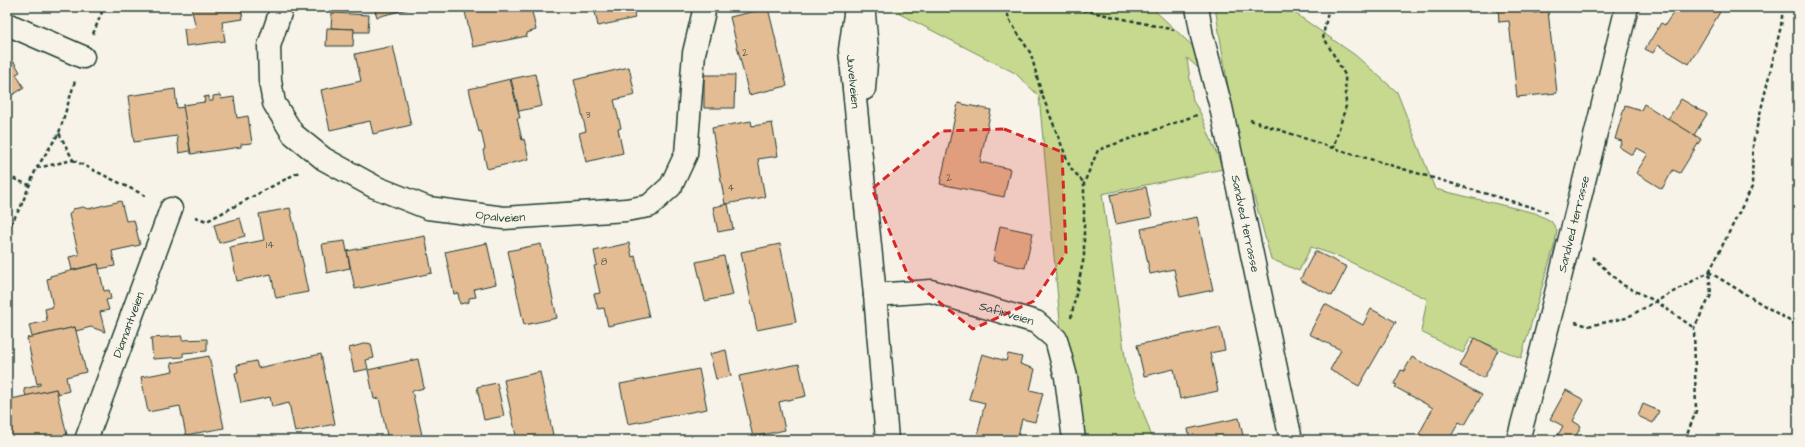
<svg xmlns="http://www.w3.org/2000/svg" width="1805" height="447" font-family="'Architects Daughter',sans-serif">
<style>
.green{fill:#c7d98e;stroke:#738b61}
.building{fill:#e4bc94;stroke:#1f3d34}
.lines{fill:none;stroke-linecap:round;stroke-linejoin:round}
.street-casing{stroke:#1f3d34;stroke-width:25}
.secondary-casing{stroke:#1f3d34;stroke-width:25}
.path{stroke:#1f3d34;stroke-width:2.5;stroke-dasharray:4 3;stroke-linecap:butt}
.street{stroke:#f7f3e8;stroke-width:22}
.secondary{stroke:#f7f3e8;stroke-width:22}
.marked{fill:#d62828;fill-opacity:0.2;stroke:#d62828;stroke-width:3;stroke-dasharray:8 5;stroke-linejoin:round}
.labels{text-anchor:middle;stroke-width:3;stroke-linejoin:round;paint-order:stroke}
.number-label{font-size:10px;fill:#505d4c}
.street-label{font-size:12px;fill:#1f3d34;stroke:#f7f3e8}
</style>
<rect width="100%" height="100%" fill="#f7f3e8"/>
<filter id="ink" filterUnits="userSpaceOnUse"><feTurbulence type="fractalNoise" baseFrequency=".025" numOctaves="2"/><feDisplacementMap in="SourceGraphic" scale="8" xChannelSelector="R" yChannelSelector="G"/><feConvolveMatrix kernelMatrix="1 2 1 2 8 2 1 2 1" color-interpolation-filters="sRGB"/></filter>
<g filter="url(#ink)">
<g class="green">
<polygon points="890,7 1151,7 1200,53 1205,74 1187,58 1193,101 1200,112 1223,169 1102,194 1126,364 1153,440 1076,440 1062,342 1039,96 1015,73 890,9"/>
<polygon points="1215,7 1286,7 1355,55 1397,92 1435,189 1535,213 1551,221 1557,230 1555,243 1521,358 1471,337 1463,353 1421,332 1427,299 1340,257 1311,247 1299,271 1271,259 1234,123"/>
</g>
<g class="building">
<polygon points="191,7 246,7 241,8 243,19 222,22 225,41 186,46 184,29 196,28"/>
<polygon points="374,7 415,7 377,17"/>
<polygon points="464,7 531,7 536,30 527,33 527,36 473,47"/>
<polygon points="594,7 633,7 635,18 598,26"/>
<polygon points="1498,7 1533,7 1534,13 1548,11 1557,93 1517,97 1509,21 1499,22"/>
<polygon points="1677,7 1712,7 1720,12 1689,64 1658,45 1653,53 1645,49 1661,23 1665,25"/>
<polygon points="768,8 787,86 749,95 730,17"/>
<polygon points="332,13 369,15 368,32 353,32 354,29 331,28"/>
<polygon points="327,28 354,29 353,46 326,46"/>
<polygon points="393,46 411,125 373,134 370,121 330,130 321,90 361,81 355,54"/>
<polygon points="7,60 10,64 14,62 20,72 16,74 24,88 7,98"/>
<polygon points="629,67 635,95 614,100 621,128 618,129 623,153 586,162 579,133 586,131 574,80"/>
<polygon points="535,74 542,106 519,111 511,79"/>
<polygon points="704,75 735,75 734,108 704,108"/>
<polygon points="510,79 520,118 517,118 522,140 524,139 529,159 487,169 483,150 485,149 481,131 479,132 469,89"/>
<polygon points="175,89 177,108 184,107 190,151 179,153 177,136 134,142 128,96"/>
<polygon points="220,95 221,99 234,97 237,118 248,116 252,143 241,144 241,147 191,154 183,105 205,102 204,97 209,96 209,101 213,101 213,96"/>
<polygon points="1681,99 1707,114 1694,135 1668,119"/>
<polygon points="958,103 991,110 980,162 1010,169 1004,197 940,184"/>
<polygon points="1644,104 1701,139 1680,173 1673,170 1662,189 1636,173 1648,154 1637,148 1632,155 1619,147 1622,141 1615,139 1625,105 1641,110"/>
<polygon points="751,121 752,126 772,123 778,156 758,159 765,197 725,204 712,128"/>
<polygon points="1146,187 1152,217 1116,224 1110,195"/>
<polygon points="121,201 126,221 134,220 140,245 112,251 115,266 99,269 98,264 72,270 69,257 79,255 69,215 73,209 83,207 88,209"/>
<polygon points="728,204 733,229 718,232 713,207"/>
<polygon points="290,208 304,267 303,268 308,292 276,298 271,274 237,281 230,247 264,240 259,214"/>
<polygon points="1197,217 1213,290 1180,297 1174,269 1150,274 1141,229"/>
<polygon points="240,218 245,236 219,243 214,225"/>
<polygon points="1000,226 1033,233 1025,268 993,261"/>
<polygon points="425,236 432,273 355,289 347,251"/>
<polygon points="345,241 350,268 327,273 322,244"/>
<polygon points="487,243 496,284 474,289 476,297 469,298 469,302 460,304 458,293 454,294 445,252"/>
<polygon points="629,243 632,257 635,256 649,317 608,326 604,308 598,309 594,294 600,293 594,266 597,265 594,251"/>
<polygon points="541,244 557,318 524,325 508,251"/>
<polygon points="780,244 796,322 757,330 741,252"/>
<polygon points="1315,251 1347,267 1332,296 1300,280"/>
<polygon points="724,256 733,295 705,301 696,262"/>
<polygon points="98,264 104,291 109,290 111,299 106,300 109,310 100,312 105,332 91,327 76,331 75,327 32,337 29,325 47,321 45,309 53,307 47,279 50,278 50,276"/>
<polygon points="1325,304 1363,325 1371,309 1396,322 1359,386 1330,370 1341,350 1309,334"/>
<polygon points="75,327 86,372 66,377 69,391 58,394 56,389 26,396 24,389 40,385 40,383 37,384 27,338"/>
<polygon points="1220,327 1225,350 1210,353 1218,391 1180,399 1174,369 1144,376 1137,345"/>
<polygon points="182,336 182,340 207,339 207,351 183,353 183,357 153,359 151,338"/>
<polygon points="1475,338 1498,350 1484,378 1460,366"/>
<polygon points="367,343 371,344 374,358 366,360 368,369 354,372 349,348"/>
<polygon points="726,350 731,376 716,379 710,354"/>
<polygon points="321,354 335,424 295,432 289,403 272,407 270,397 241,403 235,373 238,372 237,365 256,361 258,368"/>
<polygon points="982,354 1006,361 1008,354 1022,357 1020,364 1035,369 1030,390 1043,393 1035,422 1022,419 1017,440 976,440 985,403 969,399"/>
<polygon points="209,356 224,428 186,435 180,406 148,412 141,377 173,371 171,363"/>
<polygon points="1412,357 1482,395 1465,425 1459,422 1449,440 1430,440 1419,434 1433,408 1395,387 1397,385 1394,384 1401,370 1404,371"/>
<polygon points="418,359 424,388 412,391 422,435 388,440 379,398 374,399 368,370"/>
<polygon points="799,364 806,396 779,402 785,430 753,437 739,376"/>
<polygon points="699,369 707,409 628,424 620,384"/>
<polygon points="540,372 554,440 517,440 504,380"/>
<polygon points="497,383 504,416 484,420 477,387"/>
<polygon points="56,389 67,435 44,440 7,440 7,423 9,422 7,400"/>
<polygon points="1566,390 1584,400 1573,421 1581,426 1574,440 1555,440 1563,426 1550,419"/>
<polygon points="1643,404 1659,411 1653,423 1638,416"/>
<polygon points="1239,418 1244,440 1190,440 1188,429"/>
<polygon points="1595,433 1609,440 1591,440"/>
</g>
<g class="lines">
<g class="street-casing">
<g id="street">
<path id="s1" d="M282 7 269 46 270 81 274 103 293 134 324 159 375 187 428 208 504 218 626 210 649 206 671 186 686 154 694 53 705 7"/>
<path id="s2" d="M1197 7 1202 36 1221 107 1291 440"/>
<polyline points="7,24 83,57"/>
<path id="s3" d="M875 295 931 291 1036 322 1056 339 1066 377 1074 440"/>
<path id="s4" d="M86 440 171 209"/>
<path id="s5" d="M1518 440C1557 296 1591 151 1627 7"/>
</g>
</g>
<g class="secondary-casing">
<g id="secondary">
<path id="s6" d="M856 7 850 50 875 295 887 440"/>
<polyline points="864,14 867,49 864,89"/>
</g>
</g>
<g class="path">
<polyline points="1005,7 1010,21 1031,54 1041,92 1070,167 1084,183"/>
<polyline points="1069,7 1174,30"/>
<polyline points="1329,7 1323,36 1345,75 1346,106 1333,148"/>
<polyline points="93,34 104,7"/>
<polyline points="1250,120 1333,148 1551,213"/>
<polyline points="73,160 148,197"/>
<polyline points="37,168 73,160 59,133"/>
<polyline points="7,176 29,185"/>
<polyline points="195,217 207,221 299,172"/>
<polyline points="7,231 21,206 36,169 59,133 75,81"/>
<polyline points="1592,257 1623,285 1657,302 1694,328"/>
<polyline points="1071,318 1084,257 1084,183 1098,150 1197,115"/>
<polyline points="1575,322 1588,326 1626,318 1709,272 1798,326"/>
<polyline points="1685,440 1696,411 1694,328 1711,295 1709,272 1752,187 1753,143 1781,26 1783,7"/>
</g>
<use href="#street" class="street"/>
<use href="#secondary" class="secondary"/>
</g>
</g>
<path class="marked" d="M1004 129 1062 152 1066 253 1034 301 973 329 909 278 872 189 941 131Z"/>
<g class="labels">
<g class="number-label">
<text x="745" y="56">2</text>
<text x="588" y="118">3</text>
<text x="949" y="181">2</text>
<text x="731" y="191">4</text>
<text x="270" y="248">14</text>
<text x="604" y="265">8</text>
</g>
<g class="street-label">
<text dy="4" stroke="none"><textPath href="#s6" startOffset="75">Juvelveien</textPath></text>
<text dy="4" stroke="none"><textPath href="#s1" startOffset="363">Opalveien</textPath></text>
<text dy="4" stroke="none"><textPath href="#s2" startOffset="222">Sandved terrasse</textPath></text>
<text dy="4" stroke="none"><textPath href="#s5" startOffset="223">Sandved terrasse</textPath></text>
<text dy="4" stroke="none"><textPath href="#s3" startOffset="135">Safirveien</textPath></text>
<text dy="4" stroke="none"><textPath href="#s4" startOffset="123">Diamantveien</textPath></text>
</g>
</g>
<rect width="1805" height="447" fill="none" stroke="#f7f3e8" stroke-width="24"/>
<rect x="12" y="12" width="1781" height="423" fill="none" stroke="#1f3d34" stroke-width="1.5" filter="url(#ink)"/>
</svg>
